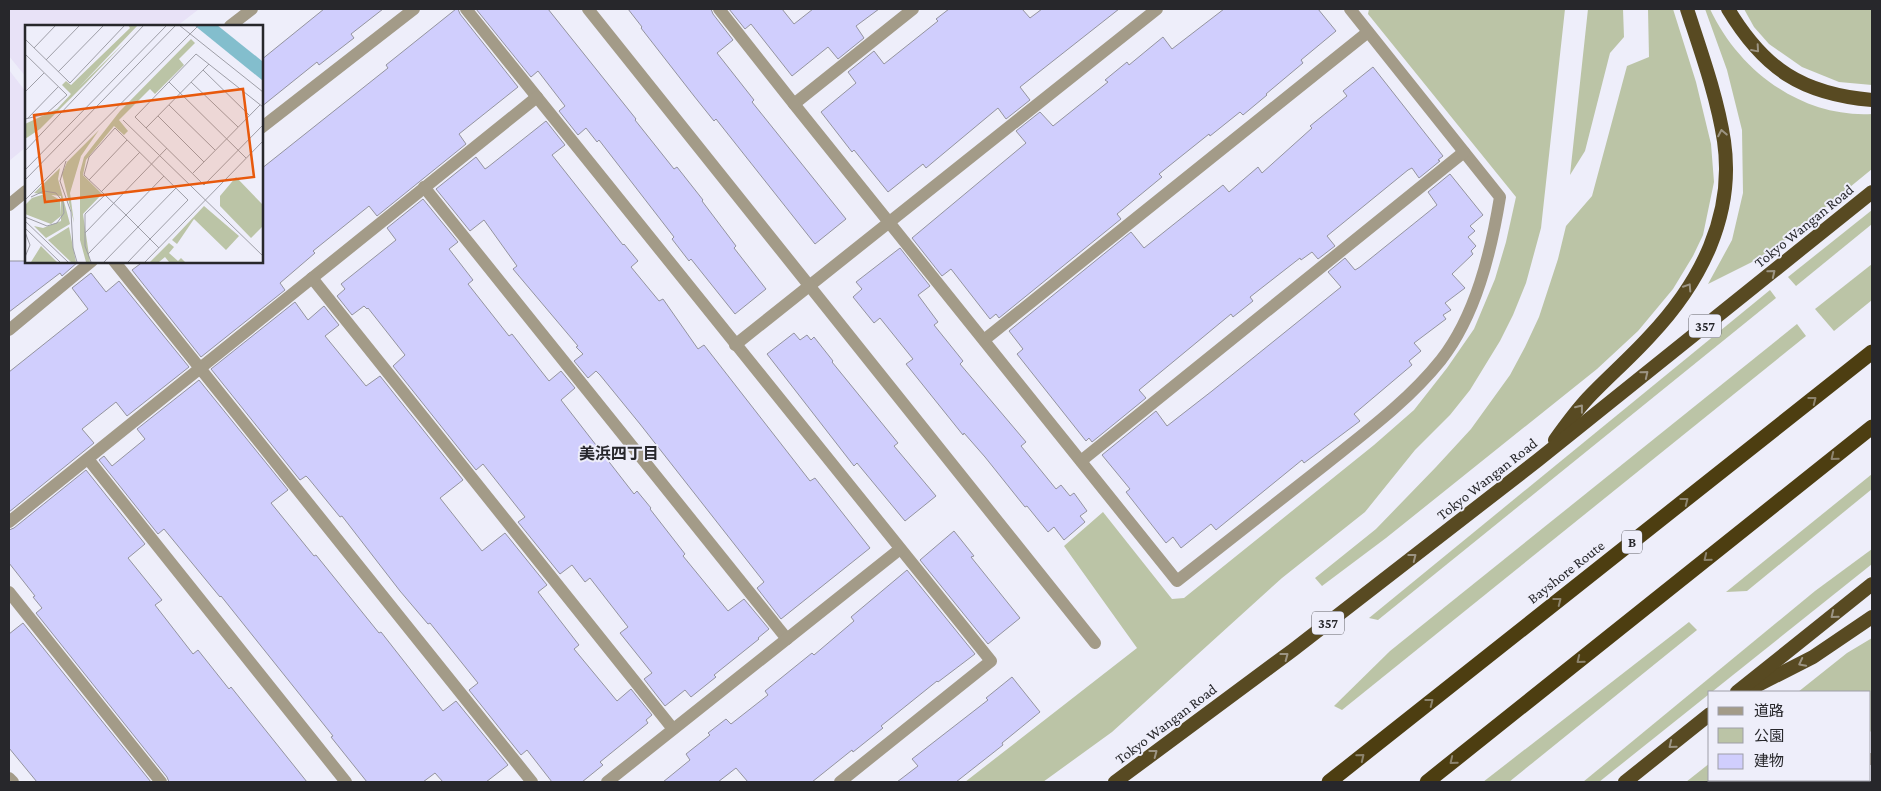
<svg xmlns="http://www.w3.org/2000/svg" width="1881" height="791" font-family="'Crimson Pro','Noto Sans JP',serif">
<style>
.education{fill:#e8e2f7}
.green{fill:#bbc4a6}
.building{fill:#d0cefd;stroke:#94949f}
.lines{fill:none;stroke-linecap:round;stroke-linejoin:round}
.minor{stroke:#a39b88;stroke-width:12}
.tertiary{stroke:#a39b88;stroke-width:12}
.trunk{stroke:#584a22;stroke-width:14}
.motorway{stroke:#4d3e11;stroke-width:15}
.oneway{stroke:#9c9483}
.oneway2{stroke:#8d846e}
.labels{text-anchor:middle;stroke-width:4;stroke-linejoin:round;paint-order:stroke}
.shield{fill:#eeeefa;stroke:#636369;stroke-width:1}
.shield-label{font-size:14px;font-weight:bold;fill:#27272b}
.street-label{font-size:15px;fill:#27272b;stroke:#eeeefa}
.neighbourhood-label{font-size:16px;font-weight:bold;fill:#27272b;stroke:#eeeefa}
.inset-road{fill:none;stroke:#9e9ea7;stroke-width:1}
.view{fill:#e8590c;fill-opacity:0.15;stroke:#e8590c;stroke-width:2.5}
.inset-edge{fill:none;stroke:#27272b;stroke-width:2.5}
</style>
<rect width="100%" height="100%" fill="#eeeefa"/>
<g class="education">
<polygon points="9,9 199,9 177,26 26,26 26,77 9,56"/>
<polygon points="9,70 26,92 26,147 9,161"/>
</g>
<g class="green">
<polygon points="1369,9 1565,9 1541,228 1526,283 1513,315 1500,341 1470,390 1450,415 1415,450 1365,512 1282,578 1112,732 1043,782 965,782 1137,648 1064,546 1103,512 1172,599 1184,598 1374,445 1414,410 1447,368 1474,329 1495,279 1506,242 1516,197 1368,14"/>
<polygon points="1588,9 1623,9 1624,37 1610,53 1585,151 1570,175"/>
<polygon points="1648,9 1673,9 1696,82 1711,144 1714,182 1703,235 1693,256 1673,289 1638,331 1597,369 1386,538 1322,586 1315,578 1376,529 1436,467 1471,429 1510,375 1525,347 1539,317 1558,259 1566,226 1592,196 1627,66 1649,57"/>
<path d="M1705 9H1710C1739 71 1802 118 1872 114V169L1784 241 1754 261 1708 284 1732 240 1743 193 1742 130 1727 70Z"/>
<polygon points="1744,9 1872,9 1872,85 1839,82 1802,67 1769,44 1754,27"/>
<polygon points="1872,210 1872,224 1796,286 1788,277"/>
<polygon points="1872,264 1872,300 1834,331 1815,309"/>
<polygon points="1770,290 1776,298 1378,620 1369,618"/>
<polygon points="1797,324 1806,336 1342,710 1334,706 1390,651"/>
<polygon points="1872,474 1872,489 1747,591 1726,592"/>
<polygon points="1872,549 1872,564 1599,782 1583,782 1815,591"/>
<polygon points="1689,622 1697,630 1509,782 1483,782"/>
<polygon points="1872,638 1872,730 1870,732 1870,692 1798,692 1847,653"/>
<polygon points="1710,763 1710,780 1742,780 1736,782 1686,782"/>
</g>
<g class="building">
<polygon points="324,9 383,9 351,34 354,38 319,65 317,62 261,107 261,60"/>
<polygon points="456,9 458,9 460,14 518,87 459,134 466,144 377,216 369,206 313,251 315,253 280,283 285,290 201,357 132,270 144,261 261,261 261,169 388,68 386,65"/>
<polygon points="476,9 548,9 636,119 635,120 674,169 677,167 703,200 702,201 736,246 734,248 766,289 735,314 691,259 689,261 672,239 674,237 599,140 597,142 586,128 578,135 559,111 565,106 538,71 531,77"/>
<polygon points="628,9 711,9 713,14 733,40 717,53 754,100 752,102 846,219 815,244 716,119 714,121 694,96 641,28 642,27"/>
<polygon points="729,9 782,9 794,24 813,9 879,9 856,26 864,38 838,59 828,47 792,76 751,24 745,29"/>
<polygon points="949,9 1022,9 1030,18 1042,9 1119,9 1020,87 1030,100 1006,119 998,108 926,168 923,164 888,192 854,150 852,152 821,112 856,83 848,72 874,51 884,64 938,21 936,19"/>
<polygon points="1224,9 1318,9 1336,31 1301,60 1303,63 1266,94 1267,95 1243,115 1240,112 1210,136 1209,134 1159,174 1162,177 1117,214 1121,219 999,318 996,314 990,319 951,269 942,276 912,238 1026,143 1016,131 1040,112 1053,126 1108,82 1105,80 1127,62 1129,65 1163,37 1172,49"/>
<polygon points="1373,67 1443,156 1438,160 1440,161 1419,178 1412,168 1408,170 1327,236 1335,246 1318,259 1312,252 1301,260 1300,258 1250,297 1253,301 1233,317 1231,314 1139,390 1146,398 1092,442 1089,438 1086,441 1017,354 1023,349 1009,331 1131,232 1144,248 1223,185 1229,192 1258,167 1262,173 1312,128 1310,126 1347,96 1343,91"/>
<polygon points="546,121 565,145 552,155 623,245 624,244 638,261 631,267 659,301 663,299 698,349 704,345 810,481 815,478 870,548 781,619 757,588 764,582 640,424 600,375 596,371 588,378 574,361 583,354 576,347 578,346 513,269 517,266 484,220 470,231 436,189 476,157 485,169 488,167"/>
<polygon points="1450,174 1483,215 1470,226 1475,231 1468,237 1476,246 1471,251 1473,254 1452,274 1465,288 1445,303 1451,310 1443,315 1446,319 1414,343 1421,351 1409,361 1412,365 1354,414 1360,421 1304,463 1302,460 1216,530 1211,524 1181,548 1173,537 1166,543 1126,492 1130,489 1102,455 1156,411 1167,426 1212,391 1341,287 1328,272 1345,258 1355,270 1360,267 1437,205 1428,192"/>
<polygon points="423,199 458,242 449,249 473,280 468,284 509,336 512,334 549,381 561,371 575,388 561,400 634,494 637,491 651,508 650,509 685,554 683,556 728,611 744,599 769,629 758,638 759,639 714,675 716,677 691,697 685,690 665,706 644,679 652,673 620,633 628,627 590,578 585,582 572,565 560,574 518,522 525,517 483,464 476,470 393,366 405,355 368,308 367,309 364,306 352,315 337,296 345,289 341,284 396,240 387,228"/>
<polygon points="900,248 930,286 918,295 938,322 934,325 963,361 960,364 1026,442 1021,446 1056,489 1061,485 1070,496 1074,493 1087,511 1080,516 1085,522 1064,540 1054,527 1048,532 1027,506 1025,507 985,457 964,433 963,435 906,364 913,359 880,318 874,323 853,297 862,289 856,282"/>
<polygon points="9,261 79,261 62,276 60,273 9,312"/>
<polygon points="91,273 106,292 119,281 189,367 127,416 116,402 82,429 94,443 9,512 9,372 88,309 72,288"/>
<polygon points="295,302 308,320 324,306 339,325 325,336 366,386 380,376 463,480 440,498 482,551 505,533 547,585 538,592 579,645 574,649 617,701 631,689 652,715 646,720 648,723 600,762 603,765 582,782 552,782 527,750 521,755 469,690 478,683 430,623 428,624 400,591 342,516 340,517 309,479 306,476 300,480 211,369"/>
<polygon points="794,333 800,340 807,335 811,340 814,337 833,361 832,362 898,443 894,446 936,496 905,521 857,463 854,466 767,354"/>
<polygon points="199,380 288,490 271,503 314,556 316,555 379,633 381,632 443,711 456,701 508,765 486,782 443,782 435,773 423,782 367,782 331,737 333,736 221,596 220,597 164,529 158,534 99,460 104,456 112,466 145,439 137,429"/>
<polygon points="86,470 145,544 128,558 162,600 155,605 193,654 198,650 229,689 231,687 307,782 169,782 167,777 36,613 42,608 33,597 35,596 9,563 9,530 14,528"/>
<polygon points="954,531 974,556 971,557 1020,618 988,644 920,560"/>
<polygon points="907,570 975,654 938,682 937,681 881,726 883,728 853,752 852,750 812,782 748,782 736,768 718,782 663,782 690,760 686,754 710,735 708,733 726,719 731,724 768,695 765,691 812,653 814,655 854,621 851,617"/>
<polygon points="23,623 151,782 37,782 9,748 9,634"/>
<polygon points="1012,677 1040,712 1002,743 1003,745 956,782 897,782 918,766 912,759 988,700 986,698"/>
</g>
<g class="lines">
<g class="minor">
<polyline points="466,9 991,661 840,782"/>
<path d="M719 9 794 104 1177 581C1226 542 1276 503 1326 464 1366 432 1409 400 1441 360 1476 315 1491 252 1500 197L1350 9"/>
<polyline points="794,104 913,9"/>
<polyline points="261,128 414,9"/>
<polyline points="424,187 787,639"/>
<polyline points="114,261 532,782"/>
<polyline points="312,278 673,729"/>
<polyline points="9,330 92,261"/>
<polyline points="984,340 1368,32"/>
<polyline points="735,345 1157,9"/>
<polyline points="88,459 346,782"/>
<polyline points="1081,461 1464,152"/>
<polyline points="9,522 537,97"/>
<polyline points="9,592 161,782"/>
<polyline points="1870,759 1872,759"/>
<polyline points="9,778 13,782"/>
<polyline points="607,782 900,549"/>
<polyline points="1778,782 1785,780"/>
</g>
<g class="tertiary">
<polyline points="588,9 1095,643"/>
<polyline points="230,26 252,9"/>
<polyline points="9,205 26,191"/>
</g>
<g class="trunk">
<path d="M1728 9C1764 69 1802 94 1872 100"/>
<path d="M1555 440C1565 426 1576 411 1588 398 1608 377 1630 358 1650 336 1700 283 1735 216 1724 141 1717 96 1701 52 1687 9"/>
<polyline points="1752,688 1813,657 1872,617"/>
<polyline points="1737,692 1872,584"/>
<polyline points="1115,782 1293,650 1538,460 1872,192"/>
<polyline points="1625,782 1710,714"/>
</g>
<g class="motorway">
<polyline points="1329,782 1872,352"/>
<polyline points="1427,782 1872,427"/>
</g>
</g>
<defs><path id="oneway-chevron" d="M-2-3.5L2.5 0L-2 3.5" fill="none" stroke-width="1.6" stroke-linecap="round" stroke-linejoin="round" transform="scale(1.25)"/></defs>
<g class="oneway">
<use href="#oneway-chevron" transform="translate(1756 49) rotate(49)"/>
<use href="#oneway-chevron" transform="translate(1722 133) rotate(-101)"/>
<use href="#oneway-chevron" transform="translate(1772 273) rotate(-39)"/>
<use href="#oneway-chevron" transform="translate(1688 287) rotate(-57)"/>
<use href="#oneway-chevron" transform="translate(1645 374) rotate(-39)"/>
<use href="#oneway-chevron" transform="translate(1580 408) rotate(-52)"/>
<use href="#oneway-chevron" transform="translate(1413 557) rotate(-38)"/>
<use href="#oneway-chevron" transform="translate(1834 615) rotate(141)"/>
<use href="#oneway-chevron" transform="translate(1285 656) rotate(-37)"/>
<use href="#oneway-chevron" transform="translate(1802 663) rotate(153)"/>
<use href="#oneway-chevron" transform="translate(1672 745) rotate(141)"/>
<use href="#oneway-chevron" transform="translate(1154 753) rotate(-37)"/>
</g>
<g class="oneway2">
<use href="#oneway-chevron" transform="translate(1813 400) rotate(-38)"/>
<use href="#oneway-chevron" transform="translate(1834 457) rotate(141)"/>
<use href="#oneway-chevron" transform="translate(1685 501) rotate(-38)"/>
<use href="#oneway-chevron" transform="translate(1707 558) rotate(141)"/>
<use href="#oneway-chevron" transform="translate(1558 601) rotate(-38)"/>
<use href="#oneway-chevron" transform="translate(1580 660) rotate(141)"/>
<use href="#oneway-chevron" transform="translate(1430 702) rotate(-38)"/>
<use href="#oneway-chevron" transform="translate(1361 757) rotate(-39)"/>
<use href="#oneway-chevron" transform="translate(1453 761) rotate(141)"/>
</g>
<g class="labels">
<g class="shield">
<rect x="1689" y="314.5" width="32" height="23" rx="4"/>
<rect x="1622" y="530.5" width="20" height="23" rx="4"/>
<rect x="1312" y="611.5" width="32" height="23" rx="4"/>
</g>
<g class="shield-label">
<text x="1705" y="331">357</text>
<text x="1632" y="547">B</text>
<text x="1328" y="628">357</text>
</g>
<g class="street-label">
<text transform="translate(1804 226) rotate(-39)" y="5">Tokyo Wangan Road</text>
<text transform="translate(1487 479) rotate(-38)" y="5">Tokyo Wangan Road</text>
<text transform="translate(1566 572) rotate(-38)" y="5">Bayshore Route</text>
<text transform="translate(1166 724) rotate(-37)" y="5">Tokyo Wangan Road</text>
</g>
<g class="neighbourhood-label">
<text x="619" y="459">美浜四丁目</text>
</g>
</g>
<g transform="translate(25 25)">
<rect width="238" height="238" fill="#eeeefa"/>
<path d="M103 0H113L54 62 98 19 61 58 15 104 0 114V99L32 84 46 69 37 60 41 56 46 60 105 3ZM166 14 170 18 154 34 159 40 130 69 125 64 94 95 103 106 99 110 89 101 61 135 58 150 77 169 58 189 65 237H61L55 215V147L59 132 95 86ZM74 105 56 131 45 168 49 198 37 149 42 137ZM35 143 33 154 45 199 21 213 9 201 18 203 36 196V171L9 168ZM211 152 237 179V202L226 213 195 181V171ZM23 168 35 175 36 191 26 199 0 189V180L7 173ZM179 181 214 211 201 225 169 194 152 219 147 215ZM44 202 51 237H46L23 215ZM144 218 149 222 144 228 153 236 156 233 160 237H144L140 232 134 237H125ZM16 221 32 237H6Z" fill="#bbc4a6"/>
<path d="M169 0H192L237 36V55Z" fill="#83becd"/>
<path class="inset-road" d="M154 0 238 67M0 14 45 58 100 0M9 23 31 0M0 29 42 70 21 89 0 94M21 35 55 0M178 45 224 90M33 47 79 0M144 57 221 133M166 57 213 102M0 67 19 48M144 80 190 125M238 82 171 29 110 92 179 160 238 100M133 91 179 137M2 94 33 62M98 95 238 231M121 103 184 39M0 126 119 0M41 136 35 156 46 187 48 223 52 237M0 145 142 0M168 148 235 80M0 155 151 0M64 155 102 115M76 167 115 127M0 175 174 0M0 192 22 201 32 198 39 188 38 177 31 168 19 166 6 172M0 196 43 237M0 203 35 237M0 207 5 220 0 232M60 208 142 123M63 229 139 151M66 237 60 221V189L80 170M79 237 151 163M103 237 125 214 163 175 90 103 64 132 59 150 101 190 134 223M120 237 238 116"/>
<path class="view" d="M218 64 229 152 20 177 9 90Z"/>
<rect width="238" height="238" class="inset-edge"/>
</g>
<rect width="1881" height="791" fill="none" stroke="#27272b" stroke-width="20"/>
<rect x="1708" y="691" width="162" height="90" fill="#eeeefa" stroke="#9e9ea7"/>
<rect x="1718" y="707" width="25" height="8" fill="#a39b88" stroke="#9e9ea7"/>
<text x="1754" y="716" font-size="15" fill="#27272b">道路</text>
<rect x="1718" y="728" width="25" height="15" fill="#bbc4a6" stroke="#9e9ea7"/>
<text x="1754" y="741" font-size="15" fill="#27272b">公園</text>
<rect x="1718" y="754" width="25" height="15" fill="#d0cefd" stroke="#9e9ea7"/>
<text x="1754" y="766" font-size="15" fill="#27272b">建物</text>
</svg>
